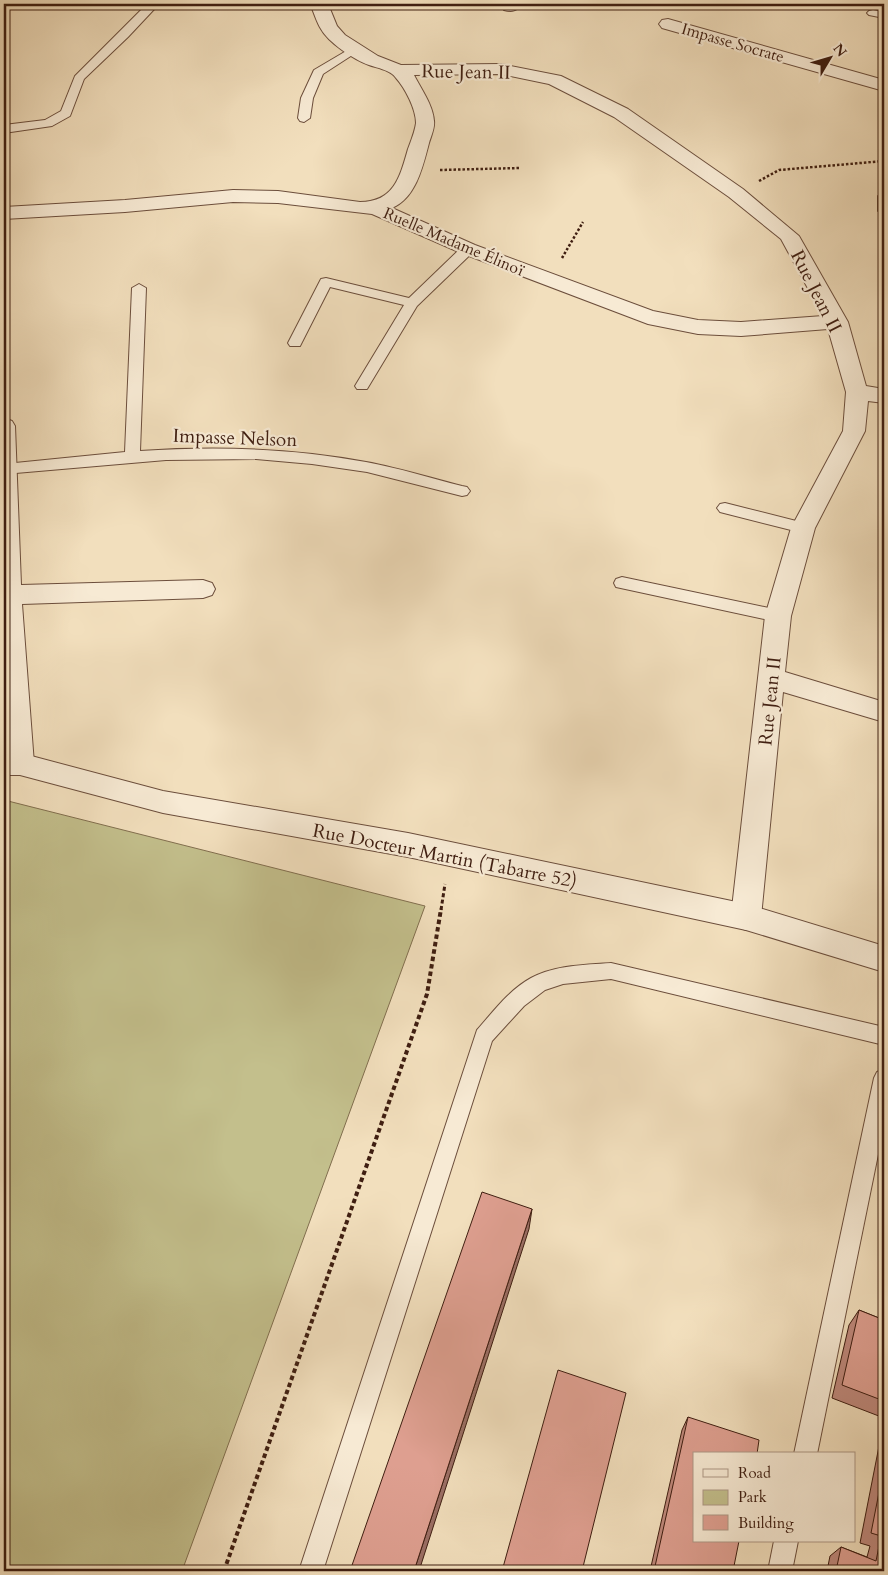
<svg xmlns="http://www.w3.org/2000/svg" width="888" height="1575" font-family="Cardo,serif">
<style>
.green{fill:#c3bf8c;stroke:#816e4e}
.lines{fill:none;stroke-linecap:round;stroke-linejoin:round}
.service-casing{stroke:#6c4e3c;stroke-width:2}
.minor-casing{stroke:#6c4e3c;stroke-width:2}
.tertiary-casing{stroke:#6c4e3c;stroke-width:2}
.path-far2{stroke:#3f1e11;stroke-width:2.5;stroke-dasharray:2.5 2;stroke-linecap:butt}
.path-far1{stroke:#3f1e11;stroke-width:3;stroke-dasharray:4 2.5;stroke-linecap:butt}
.path{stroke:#3f1e11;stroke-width:4;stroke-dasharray:4.5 3;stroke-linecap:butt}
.service{fill:#f7ead4;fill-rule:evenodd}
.minor{fill:#f7ead4;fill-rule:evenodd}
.tertiary{fill:#f7ead4;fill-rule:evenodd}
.wall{fill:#bf897c;stroke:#3f1e11}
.shaded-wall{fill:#9b6f65;stroke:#3f1e11}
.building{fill:#de9f90;stroke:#3f1e11}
.labels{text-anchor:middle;stroke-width:4.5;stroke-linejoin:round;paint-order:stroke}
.far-street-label{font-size:16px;fill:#3f1e11;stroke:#f7ead4}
.street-label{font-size:19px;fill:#3f1e11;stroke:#f7ead4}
</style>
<rect width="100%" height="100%" fill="#f2dfbd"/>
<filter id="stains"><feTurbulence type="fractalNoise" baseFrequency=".004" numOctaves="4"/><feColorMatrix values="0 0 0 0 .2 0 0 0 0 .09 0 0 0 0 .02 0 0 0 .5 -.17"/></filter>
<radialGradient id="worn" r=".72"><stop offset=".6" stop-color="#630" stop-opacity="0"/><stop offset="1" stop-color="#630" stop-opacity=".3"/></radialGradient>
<polygon class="green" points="4,800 425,906 182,1571 4,1571"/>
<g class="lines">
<g class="service-casing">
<g id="service">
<polygon points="147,4 159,4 128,37 84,79 70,116 52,126 4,133 4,125 45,120 61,111 75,76"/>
<polygon points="873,10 884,12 884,18 869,15 867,13 869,11"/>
<polygon points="353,47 359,50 357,52 323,74 313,98 310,118 304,122 300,121 298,118 301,98 314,70"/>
<polygon points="884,192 884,215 878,211 878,196"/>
<polygon points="468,245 475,249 473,252 417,306 367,389 357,389 355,386 404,305 330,287 300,346 290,346 288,343 321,279 326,278 409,298 463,246"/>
<path d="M139 284 146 288 140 451C216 446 291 448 366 462 399 468 430 478 462 486L467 487 470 491 467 495 462 496 367 472 312 464 256 459 166 460 4 474 5 464 125 452 132 288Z"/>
<polygon points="725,503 808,524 811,528 808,532 803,533 720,512 717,508 720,504"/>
<polygon points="622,577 778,610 784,612 786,616 784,620 778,622 616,587 614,583 616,579"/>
<path d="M611 963 884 1027V1045L611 979 563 984 545 990 524 1006 492 1041 323 1571H299L477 1030C493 1012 509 990 531 978 555 965 584 965 611 963Z"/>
<polygon points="884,1069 884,1125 817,1454 794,1454 874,1078 877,1072"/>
<polygon points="774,1541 798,1541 792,1571 768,1571"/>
</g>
</g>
<g class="minor-casing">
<g id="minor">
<path d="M310 4H328L337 26 345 35 378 56 401 65 501 64 561 76 628 109 743 189 799 236 848 322 866 386 884 389V403L868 401 865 431 815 528 791 616 785 672 884 702V722L783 692 761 917 756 926 746 930 736 926 731 917 765 616 791 528 843 431 846 392 828 329 741 336 698 334 648 324 461 253 372 214 278 203 233 202 125 212 4 219V207L125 200 233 190 278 191 360 202C394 202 400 177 408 149 411 141 415 131 416 123 416 109 405 88 396 78 391 70 377 68 369 65 354 60 328 42 321 29 316 21 314 12 310 4ZM501 74 549 84 614 117 729 197 781 239 823 316 741 322 698 320 653 311 475 245 392 208C416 198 423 166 429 143 431 136 435 128 434 121 433 105 421 89 414 75Z"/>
<path d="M503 4H522C517 11 512 12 504 10L501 6Z"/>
<polygon points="668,19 884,80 884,91 662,28 659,24 662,20"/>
<polygon points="4,418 12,421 15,426 21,585 203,580 212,583 215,589 212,595 203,598 22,604 34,764 30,772 20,775 10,772 6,764 4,719"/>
</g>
</g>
<g class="tertiary-casing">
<polygon id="tertiary" points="4,753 20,753 163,791 408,833 746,904 884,946 884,972 746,930 408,857 163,813 20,775 4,775"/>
</g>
<g class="path-far2">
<polyline points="440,170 520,168"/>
<polyline points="759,181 779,170 884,161"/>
<polyline points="562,258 583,222"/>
</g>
<polyline class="path-far1" points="441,910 445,884"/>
<polyline class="path" points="224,1571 427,994 441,909"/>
<use href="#service" class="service"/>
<use href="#minor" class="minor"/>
<use href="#tertiary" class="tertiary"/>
</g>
<g class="wall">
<polygon points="859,1310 884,1320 884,1418 832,1398 849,1325"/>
<polygon points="688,1417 733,1571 650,1571 682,1430"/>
<polygon points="884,1433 884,1571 827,1571 830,1556 841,1547 867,1557 870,1546 860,1543 881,1436"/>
</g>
<polygon class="shaded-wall" points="532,1209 529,1229 419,1571 414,1571"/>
<g class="building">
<polygon points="482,1192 532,1209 414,1571 350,1571"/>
<polygon points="859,1310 884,1320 884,1401 842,1385"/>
<polygon points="558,1370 626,1393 582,1571 502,1571"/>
<polygon points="688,1417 759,1440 757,1454 694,1454 694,1541 739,1541 733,1571 654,1571"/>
<polygon points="884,1467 884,1571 836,1571 841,1547 876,1561 881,1536 871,1533"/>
</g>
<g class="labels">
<g class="far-street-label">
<text transform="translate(733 42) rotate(16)" y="6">Impasse Socrate</text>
<text transform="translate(454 241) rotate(23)" y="6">Ruelle Madame Élinoï</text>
</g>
<g class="street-label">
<text transform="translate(466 71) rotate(1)" y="7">Rue Jean II</text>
<text transform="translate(817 291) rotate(63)" y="7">Rue Jean II</text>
<text transform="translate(235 437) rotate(2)" y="7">Impasse Nelson</text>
<text transform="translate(769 701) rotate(-84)" y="7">Rue Jean II</text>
<text transform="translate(445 855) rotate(11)" y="7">Rue Docteur Martin (Tabarre 52)</text>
</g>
</g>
<rect width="888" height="1575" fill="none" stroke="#f2dfbd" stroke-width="20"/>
<rect x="5" y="5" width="878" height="1565" fill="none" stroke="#3f1e11" stroke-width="2.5"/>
<rect x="10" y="10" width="868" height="1555" fill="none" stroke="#3f1e11"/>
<rect x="693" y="1452" width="162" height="90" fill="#f7ead4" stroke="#ad9886"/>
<rect x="703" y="1469" width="25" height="8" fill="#f7ead4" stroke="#ad9886"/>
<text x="738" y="1478" font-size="15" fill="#3f1e11">Road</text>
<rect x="703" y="1490" width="25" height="15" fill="#c3bf8c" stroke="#ad9886"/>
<text x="738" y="1502" font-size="15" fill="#3f1e11">Park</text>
<rect x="703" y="1515" width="25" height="15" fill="#de9f90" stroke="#ad9886"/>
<text x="738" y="1528" font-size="15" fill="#3f1e11">Building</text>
<g transform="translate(830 58) rotate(52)" stroke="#f7ead4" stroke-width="4" paint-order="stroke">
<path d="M0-4L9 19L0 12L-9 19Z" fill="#3f1e11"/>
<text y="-8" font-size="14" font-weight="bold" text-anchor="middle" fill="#3f1e11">N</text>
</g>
<rect width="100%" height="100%" filter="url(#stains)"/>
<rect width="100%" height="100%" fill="url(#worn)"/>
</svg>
